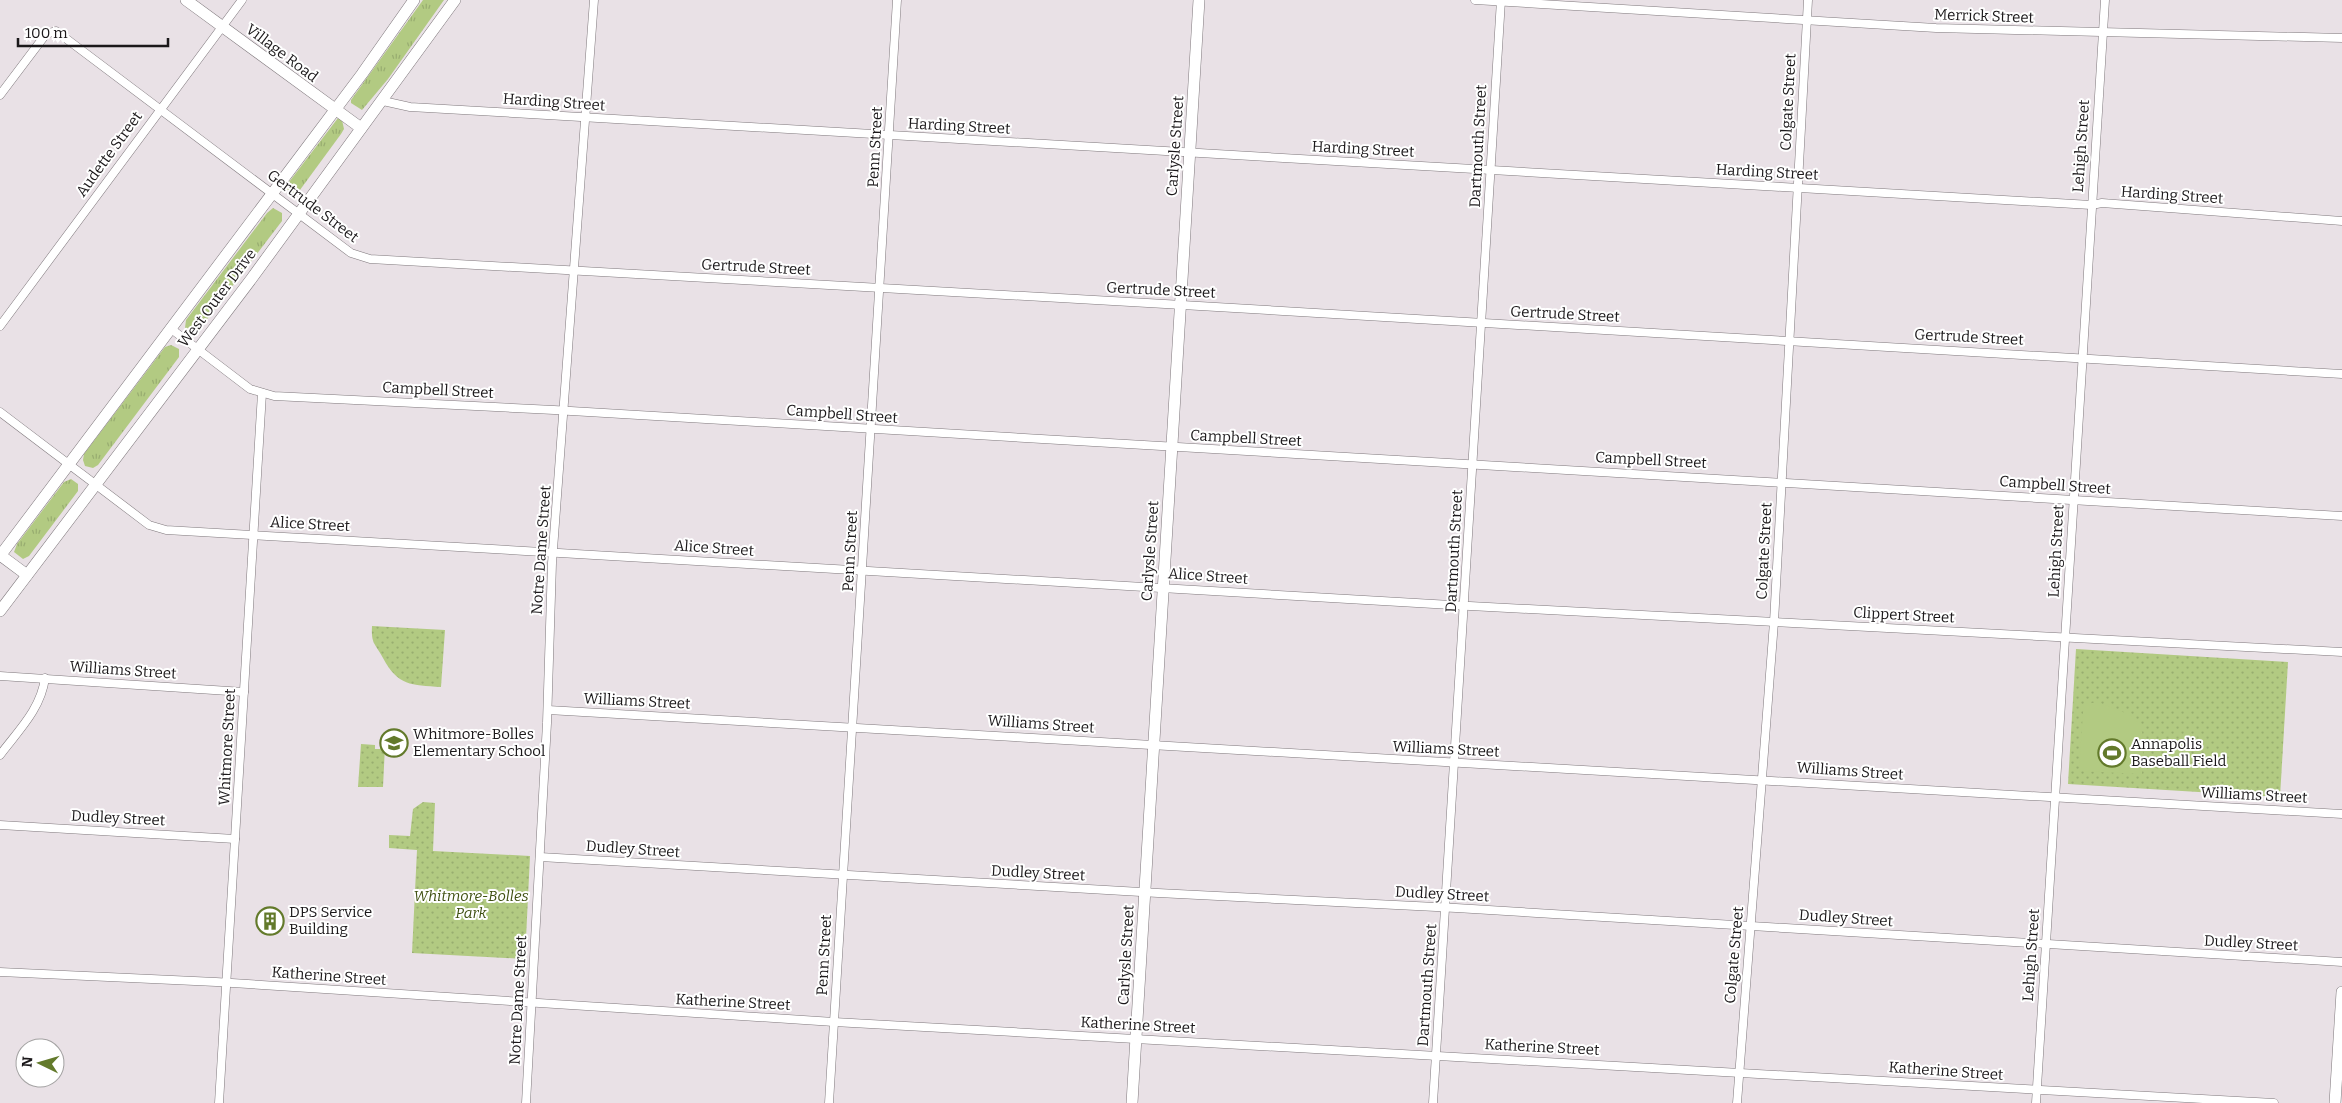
<svg xmlns="http://www.w3.org/2000/svg" width="2342" height="1103" font-family="Bitter,serif">
<style>
.grass{fill:url(#grass-tufts)}
.park{fill:url(#park-dots)}
.pitch{fill:#b2ca82}
.lines{fill:none;stroke-linecap:round;stroke-linejoin:round}
.street-casing{stroke:#7f787c;stroke-width:9}
.secondary-casing{stroke:#7f787c;stroke-width:12}
.street{stroke:#fff;stroke-width:8}
.secondary{stroke:#fff;stroke-width:11}
.labels{text-anchor:middle;stroke-width:4;stroke-linejoin:round;paint-order:stroke}
.street-label{font-size:15px;fill:#1b181a;stroke:#fff}
.poi-label{font-size:15px;fill:#1b181a;stroke:#fff;text-anchor:start}
.park-label{font-size:15px;font-style:italic;fill:#3f5011;stroke:#fff}
</style>
<defs>
<pattern id="grass-tufts" width="24" height="20" patternUnits="userSpaceOnUse" patternTransform="scale(1.25)"><rect width="24" height="20" fill="#b2ca82"/><path d="M3 7l-1-3M5 7V3M7 7l1-3M15 17l-1-3M17 17v-4M19 17l1-3" fill="none" stroke="#98ad70"/></pattern>
<pattern id="park-dots" width="8" height="8" patternUnits="userSpaceOnUse" patternTransform="scale(1.25)"><rect width="8" height="8" fill="#b2ca82"/><path d="M2 2h.1M6 6h.1" fill="none" stroke="#98ad70" stroke-width="1.8" stroke-linecap="round"/></pattern>
</defs>
<rect width="100%" height="100%" fill="#e9e1e6"/>
<g class="grass">
<polygon points="423,0 444,0 388,79 362,110 351,103 351,100"/>
<polygon points="338,118 342,120 344,129 341,134 297,194 294,196 290,195 287,188 289,182"/>
<polygon points="273,208 282,213 282,221 198,331 189,332 185,328 186,320 267,213"/>
<polygon points="171,345 179,349 179,357 98,465 93,468 85,466 83,460 84,454 165,347"/>
<polygon points="71,479 78,484 78,491 29,556 23,559 14,552 17,544 64,482"/>
</g>
<g class="park">
<path d="M372 626 445 630 441 687C411 685 398 686 383 658 375 643 371 644 372 626Z"/>
<polygon points="2076,649 2288,662 2280,797 2068,784"/>
<polygon points="361,744 375,745 375,749 380,749 380,745 385,746 383,787 358,787"/>
<polygon points="423,802 435,803 433,851 530,856 525,959 412,953 417,850 389,848 389,835 410,836 413,809"/>
</g>
<path class="pitch" d="M2097 702C2149 720 2144 722 2142 774L2079 771 2083 712 2087 704Z"/>
<g class="lines">
<g class="street-casing">
<g id="street">
<polyline points="1475,0 1936,28 2342,38"/>
<polyline points="0,95 46,34 56,31 351,253 370,259 1165,304 2342,374"/>
<polyline points="383,101 410,107 2091,205 2102,203 2342,221"/>
<polyline points="0,326 242,0"/>
<polyline points="170,328 250,389 274,396 554,410 2342,516"/>
<polyline points="0,412 149,525 166,530 1451,605 2342,652"/>
<polyline points="0,676 244,692"/>
<polyline points="548,710 2342,814"/>
<path d="M0 755C18 731 41 709 45 678"/>
<polyline points="0,825 235,839"/>
<polyline points="540,857 1158,893 1456,908 2342,962"/>
<polyline points="0,972 216,982 834,1022 2274,1103"/>
<polyline points="219,1103 262,393"/>
<polyline points="526,1103 547,723 552,563 594,0"/>
<polyline points="829,1103 897,0"/>
<polyline points="1433,1103 1501,0"/>
<polyline points="1737,1103 1774,622 1808,0"/>
<polyline points="2036,1103 2105,0"/>
</g>
</g>
<g class="secondary-casing">
<g id="secondary">
<polyline points="186,0 361,128"/>
<polyline points="0,555 27,575"/>
<polyline points="0,556 362,74 414,0"/>
<polyline points="0,611 252,278 455,0"/>
<polyline points="1132,1103 1199,0"/>
<polyline points="2335,1103 2342,992"/>
</g>
</g>
<use href="#street" class="street"/>
<use href="#secondary" class="secondary"/>
</g>
<defs>
<g id="school-ring" transform="scale(1.4375)"><circle r="9.5" fill="#fff" stroke="#637a2b" stroke-width="1.5"/><path d="M0-5L7-2L0 1L-7-2ZM-4 1L0 2.5L4 1V4Q0 6-4 4Z" fill="#637a2b"/></g>
<g id="stadium-ring" transform="scale(1.4375)"><circle r="9.5" fill="#fff" stroke="#637a2b" stroke-width="1.5"/><path d="M0-5a6.5 5 0 1 0 0 10a6.5 5 0 1 0 0-10ZM-3.5-1.8h7v3.6h-7Z" fill="#637a2b"/></g>
<g id="building-ring" transform="scale(1.4375)"><circle r="9.5" fill="#fff" stroke="#637a2b" stroke-width="1.5"/><path d="M-4-6H4V6H1V3H-1V6H-4ZM-2.5-4.3h1.7v1.8h-1.7ZM.8-4.3h1.7v1.8H.8ZM-2.5-1h1.7V.8h-1.7ZM.8-1h1.7V.8H.8Z" fill="#637a2b"/></g>
</defs>
<g fill-rule="evenodd">
<use href="#school-ring" x="394" y="743"/>
<use href="#stadium-ring" x="2112" y="753"/>
<use href="#building-ring" x="270" y="921"/>
</g>
<g class="labels">
<g class="street-label">
<text transform="translate(1984 16) rotate(2)" y="5">Merrick Street</text>
<text transform="translate(282 53) rotate(37)" y="5">Village Road</text>
<text transform="translate(554 102) rotate(4)" y="5">Harding Street</text>
<text transform="translate(1788 102) rotate(-87)" y="5">Colgate Street</text>
<text transform="translate(959 126) rotate(3)" y="5">Harding Street</text>
<text transform="translate(1175 146) rotate(-86)" y="5">Carlysle Street</text>
<text transform="translate(1478 146) rotate(-87)" y="5">Dartmouth Street</text>
<text transform="translate(2081 146) rotate(-86)" y="5">Lehigh Street</text>
<text transform="translate(875 147) rotate(-87)" y="5">Penn Street</text>
<text transform="translate(1363 149) rotate(3)" y="5">Harding Street</text>
<text transform="translate(109 154) rotate(-54)" y="5">Audette Street</text>
<text transform="translate(1767 172) rotate(3)" y="5">Harding Street</text>
<text transform="translate(2172 195) rotate(4)" y="5">Harding Street</text>
<text transform="translate(313 206) rotate(37)" y="5">Gertrude Street</text>
<text transform="translate(756 267) rotate(3)" y="5">Gertrude Street</text>
<text transform="translate(1161 290) rotate(3)" y="5">Gertrude Street</text>
<text transform="translate(217 298) rotate(-53)" y="5">West Outer Drive</text>
<text transform="translate(1565 314) rotate(3)" y="5">Gertrude Street</text>
<text transform="translate(1969 337) rotate(3)" y="5">Gertrude Street</text>
<text transform="translate(438 390) rotate(3)" y="5">Campbell Street</text>
<text transform="translate(842 414) rotate(4)" y="5">Campbell Street</text>
<text transform="translate(1246 438) rotate(3)" y="5">Campbell Street</text>
<text transform="translate(1651 460) rotate(3)" y="5">Campbell Street</text>
<text transform="translate(2055 485) rotate(4)" y="5">Campbell Street</text>
<text transform="translate(310 524) rotate(3)" y="5">Alice Street</text>
<text transform="translate(714 548) rotate(4)" y="5">Alice Street</text>
<text transform="translate(541 550) rotate(-86)" y="5">Notre Dame Street</text>
<text transform="translate(850 551) rotate(-87)" y="5">Penn Street</text>
<text transform="translate(1150 551) rotate(-86)" y="5">Carlysle Street</text>
<text transform="translate(1454 551) rotate(-87)" y="5">Dartmouth Street</text>
<text transform="translate(1764 551) rotate(-87)" y="5">Colgate Street</text>
<text transform="translate(2056 551) rotate(-87)" y="5">Lehigh Street</text>
<text transform="translate(1208 576) rotate(4)" y="5">Alice Street</text>
<text transform="translate(1904 615) rotate(3)" y="5">Clippert Street</text>
<text transform="translate(123 670) rotate(4)" y="5">Williams Street</text>
<text transform="translate(637 701) rotate(3)" y="5">Williams Street</text>
<text transform="translate(1041 724) rotate(4)" y="5">Williams Street</text>
<text transform="translate(227 747) rotate(-87)" y="5">Whitmore Street</text>
<text transform="translate(1446 749) rotate(3)" y="5">Williams Street</text>
<text transform="translate(1850 771) rotate(4)" y="5">Williams Street</text>
<text transform="translate(2254 795) rotate(3)" y="5">Williams Street</text>
<text transform="translate(118 818) rotate(3)" y="5">Dudley Street</text>
<text transform="translate(633 849) rotate(4)" y="5">Dudley Street</text>
<text transform="translate(1038 873) rotate(3)" y="5">Dudley Street</text>
<text transform="translate(1442 894) rotate(3)" y="5">Dudley Street</text>
<text transform="translate(1846 918) rotate(4)" y="5">Dudley Street</text>
<text transform="translate(2251 943) rotate(3)" y="5">Dudley Street</text>
<text transform="translate(824 955) rotate(-87)" y="5">Penn Street</text>
<text transform="translate(1126 955) rotate(-87)" y="5">Carlysle Street</text>
<text transform="translate(1734 955) rotate(-85)" y="5">Colgate Street</text>
<text transform="translate(2031 955) rotate(-86)" y="5">Lehigh Street</text>
<text transform="translate(329 976) rotate(4)" y="5">Katherine Street</text>
<text transform="translate(1427 985) rotate(-86)" y="5">Dartmouth Street</text>
<text transform="translate(518 1000) rotate(-87)" y="5">Notre Dame Street</text>
<text transform="translate(733 1002) rotate(3)" y="5">Katherine Street</text>
<text transform="translate(1138 1025) rotate(3)" y="5">Katherine Street</text>
<text transform="translate(1542 1047) rotate(3)" y="5">Katherine Street</text>
<text transform="translate(1946 1071) rotate(4)" y="5">Katherine Street</text>
</g>
<g class="poi-label">
<text x="413" y="739">Whitmore-Bolles<tspan x="413" dy="17">Elementary School</tspan></text>
<text x="2131" y="749">Annapolis<tspan x="2131" dy="17">Baseball Field</tspan></text>
<text x="289" y="917">DPS Service<tspan x="289" dy="17">Building</tspan></text>
</g>
<g class="park-label">
<text x="471" y="901">Whitmore-Bolles<tspan x="471" dy="17">Park</tspan></text>
</g>
</g>
<g transform="translate(40 1063) rotate(275)"><circle r="24" fill="#ffffff" stroke="#a4a3a3"/>
<path d="M0-4L9 19L0 12L-9 19Z" fill="#637a2b"/>
<text y="-8" font-size="14" font-weight="bold" text-anchor="middle" fill="#1b181a">N</text>
</g>
<path d="M18 38v8h150v-8" fill="none" stroke="#1b181a" stroke-width="2.5"/>
<text x="25" y="38" font-size="15" fill="#1b181a" stroke="#ffffff" stroke-width="4" paint-order="stroke">100 m</text>
</svg>
